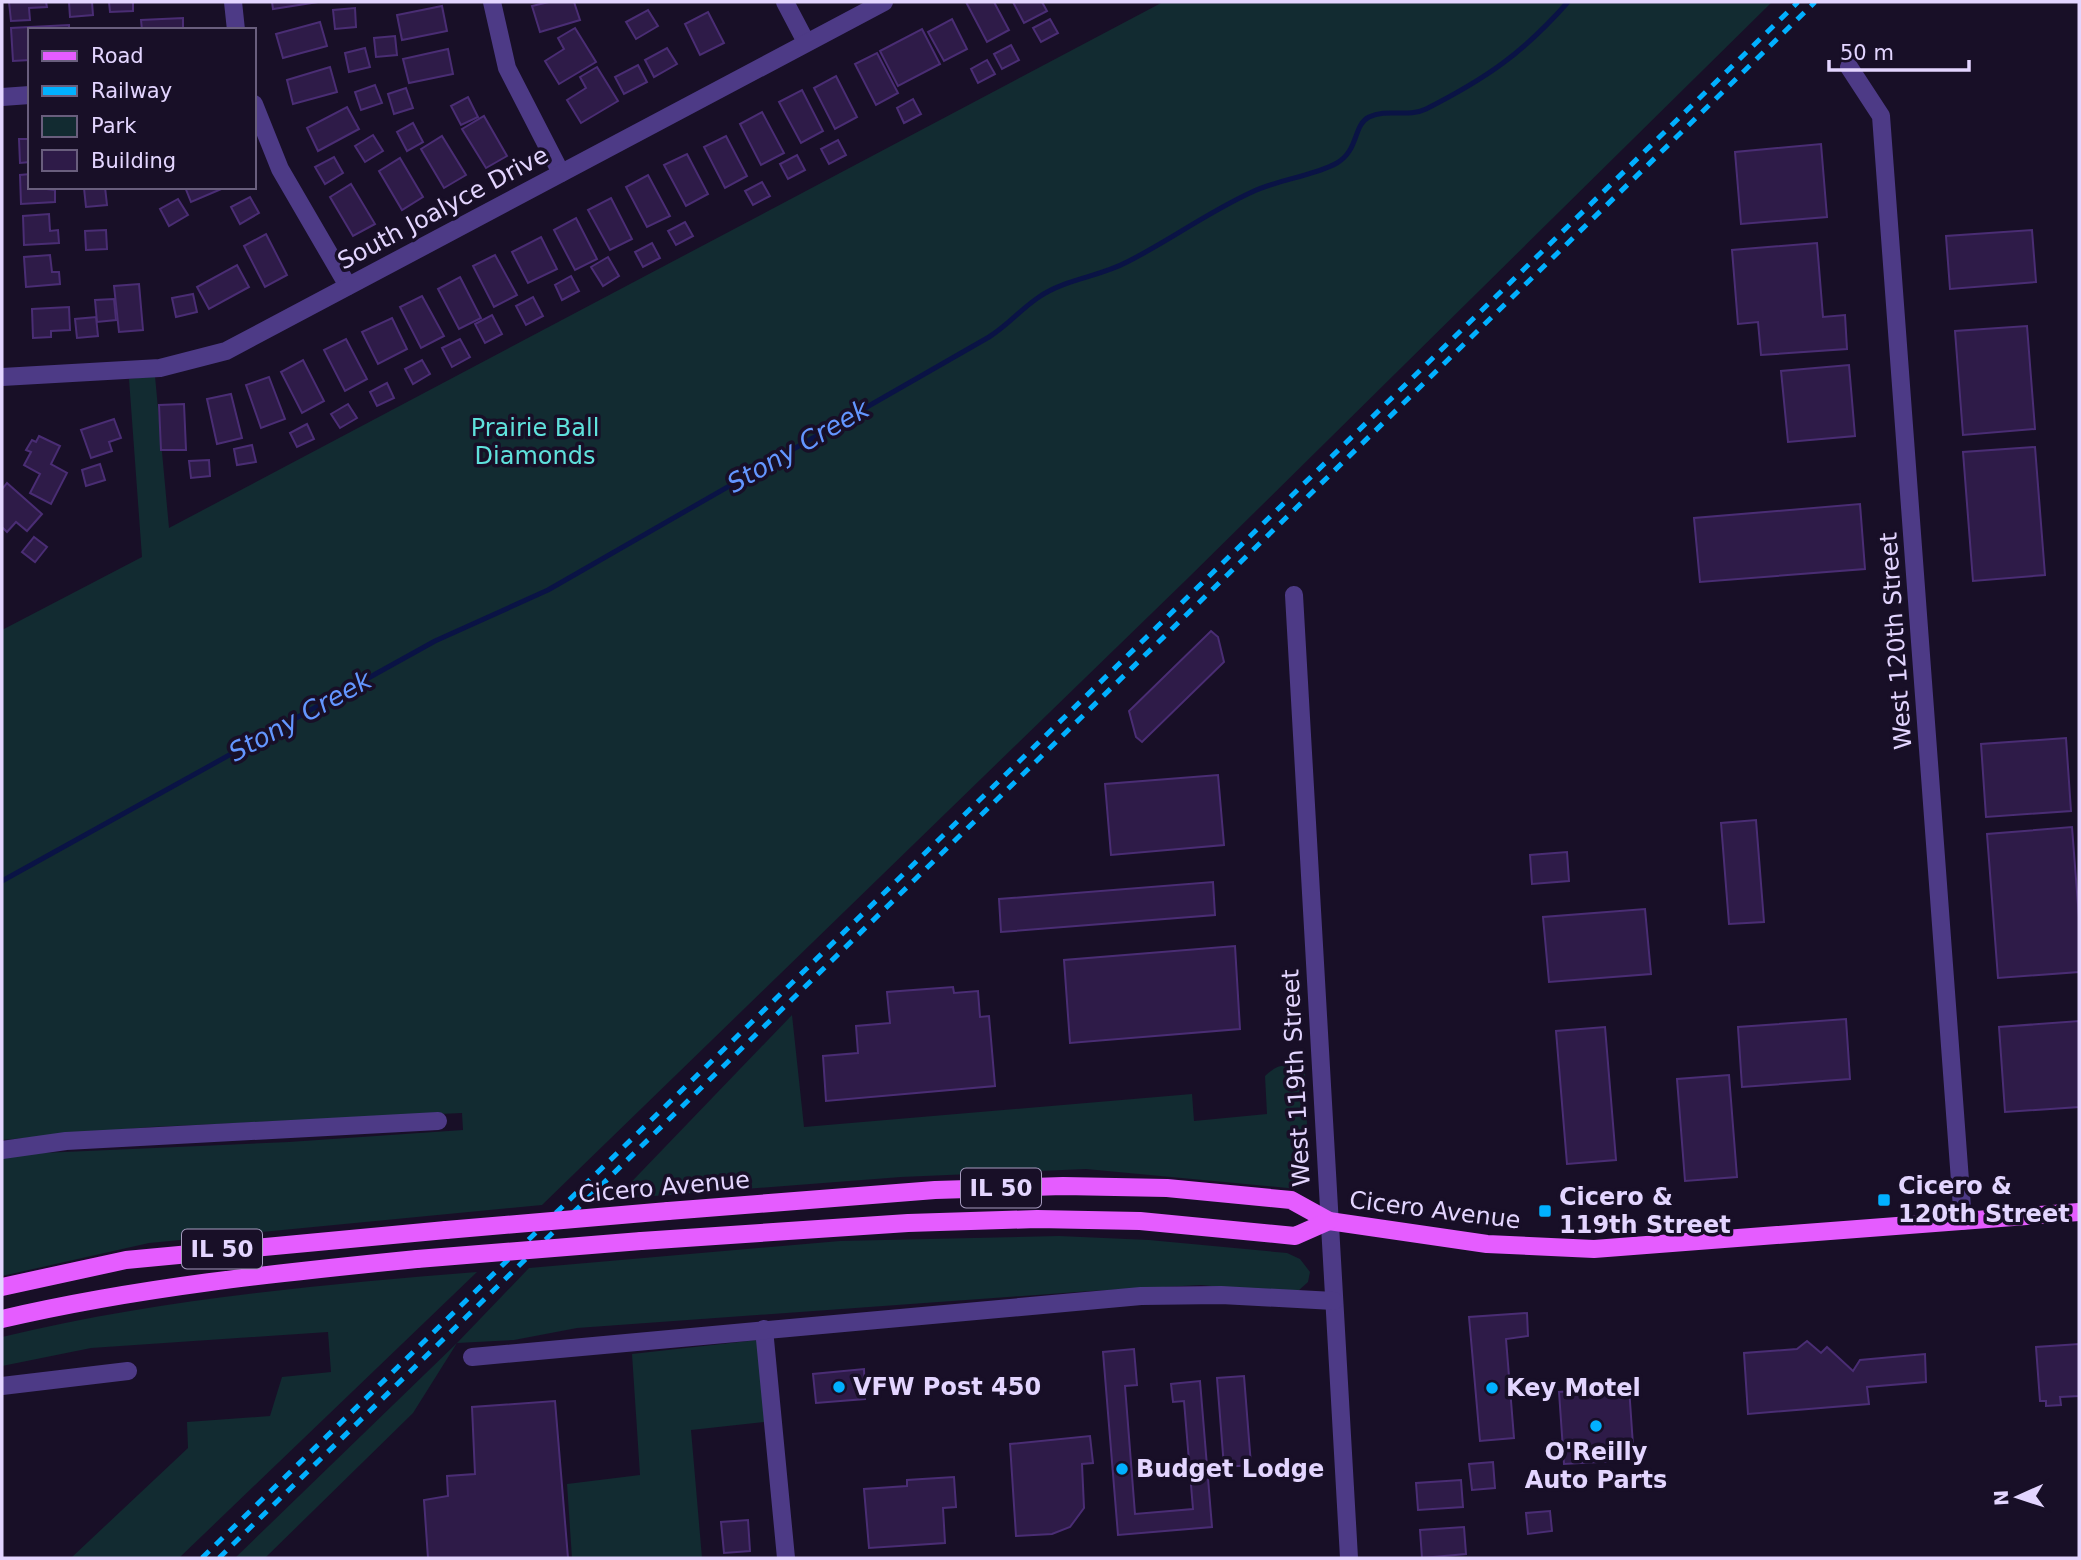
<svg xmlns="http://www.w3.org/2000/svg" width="2081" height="1560" font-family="'DejaVu Sans',sans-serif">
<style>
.green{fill:#122b31}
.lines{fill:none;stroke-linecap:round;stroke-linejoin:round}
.stream{stroke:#0a1345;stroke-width:5}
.building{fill:#2e1b48;stroke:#4a2d74;stroke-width:2}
.minor{stroke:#4d3a86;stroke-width:18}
.major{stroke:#e55cff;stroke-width:18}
.rail{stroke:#01b0ff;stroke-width:5;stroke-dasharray:10 9;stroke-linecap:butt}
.major-bridge{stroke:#e55cff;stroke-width:18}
.poi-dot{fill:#01b0ff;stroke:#180f27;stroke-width:2.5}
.labels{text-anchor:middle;stroke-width:7;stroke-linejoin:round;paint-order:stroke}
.shield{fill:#180f27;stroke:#a69abe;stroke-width:2}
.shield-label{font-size:23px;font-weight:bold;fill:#e3d5ff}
.street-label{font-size:24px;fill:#e3d5ff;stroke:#180f27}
.park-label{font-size:24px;fill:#5fe1dc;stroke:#180f27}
.poi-label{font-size:24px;font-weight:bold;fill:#e3d5ff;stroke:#180f27;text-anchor:start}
.water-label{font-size:26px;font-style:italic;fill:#6396ff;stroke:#180f27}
</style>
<rect width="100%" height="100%" fill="#180f27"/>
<g class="green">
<polygon points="1163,2 1772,2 1187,579 542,1205 149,1243 2,1276 2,1157 19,1154 289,1142 463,1130 462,1113 151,1127 2,1140 2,630 142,557 129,379 155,376 169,528"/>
<path d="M792 1015 804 1127 1192 1094 1194 1121 1267 1114 1265 1076C1279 1063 1288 1062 1305 1072L1309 1178 1298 1189 1086 1169 901 1177 615 1199Z"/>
<polygon points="1059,1236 1149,1240 1287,1253 1300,1259 1310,1272 1308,1282 1298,1291 1281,1293 1201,1285 1091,1291 577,1328 514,1340 457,1343 413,1413 265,1558 235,1558 457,1343 529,1268 840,1241"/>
<path d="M477 1272 179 1558H71L188 1448 187 1422 270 1416 282 1377 331 1372 328 1332 91 1348 2 1366V1337C158 1299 317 1285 477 1272Z"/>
<polygon points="757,1340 765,1422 691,1430 702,1558 572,1558 567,1484 640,1475 632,1354"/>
</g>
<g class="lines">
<path class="stream" d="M2 881 435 641 548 590 989 337C1007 326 1021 309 1039 297 1065 279 1099 277 1127 262 1169 241 1208 212 1252 192 1279 179 1311 177 1337 163 1359 150 1353 125 1369 117 1387 108 1408 118 1426 109 1487 78 1523 53 1568 2"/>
</g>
<g class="building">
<polygon points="9,2 46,2 47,7 29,8 30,20 11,21"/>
<polygon points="69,2 92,2 93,15 70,17"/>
<polygon points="109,2 133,2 133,11 110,12"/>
<polygon points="272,2 318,2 273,9"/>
<polygon points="549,2 574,2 580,20 540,32 532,6"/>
<polygon points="966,2 994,2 1009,30 987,42"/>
<polygon points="1013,2 1042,2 1047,11 1024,23"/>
<polygon points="442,6 447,31 402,40 397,15"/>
<polygon points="355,8 356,27 335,29 333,10"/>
<polygon points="648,10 658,26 636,39 626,22"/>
<polygon points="708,12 724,43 700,55 685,24"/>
<polygon points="183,18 183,30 142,30 141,20"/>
<polygon points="952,19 967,49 944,61 928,32"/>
<polygon points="1050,19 1058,33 1041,42 1033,28"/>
<polygon points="320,22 327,46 283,58 276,34"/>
<polygon points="69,25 69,30 30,30 30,60 13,61 11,28"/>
<polygon points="575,28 596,62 559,84 545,61 564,49 558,38"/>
<polygon points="922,29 940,64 898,86 880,51"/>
<polygon points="395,36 397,55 376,57 374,38"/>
<polygon points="1011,45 1019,60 1002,69 994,54"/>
<polygon points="365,48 370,67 349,72 345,53"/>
<polygon points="667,48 677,64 654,77 645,60"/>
<polygon points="448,49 453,74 409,83 403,59"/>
<polygon points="877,53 898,93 876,105 855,64"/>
<polygon points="987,60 995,74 978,83 971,69"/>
<polygon points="638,65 647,82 624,94 615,77"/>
<polygon points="330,67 337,92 293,104 287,80"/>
<polygon points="597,67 618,101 581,123 567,100 586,88 580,77"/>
<polygon points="836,76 857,117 835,129 814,88"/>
<polygon points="375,85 382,103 361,110 355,92"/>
<polygon points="406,88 413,108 394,114 388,94"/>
<polygon points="802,90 823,131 801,143 779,102"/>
<polygon points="468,97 478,117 461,125 451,106"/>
<polygon points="913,99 921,114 904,123 897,108"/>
<polygon points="347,107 359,129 318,151 307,128"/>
<polygon points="762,112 784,153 761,165 740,124"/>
<polygon points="484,116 507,156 486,168 462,129"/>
<polygon points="413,123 423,142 407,151 397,132"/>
<polygon points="373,135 383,151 365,162 355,146"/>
<polygon points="442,136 466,175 444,188 421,149"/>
<polygon points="726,136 747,176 725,188 704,147"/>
<polygon points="19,139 30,139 30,162 20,163"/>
<polygon points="838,140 846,155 829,164 821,149"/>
<polygon points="1821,144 1827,217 1741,224 1735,152"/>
<polygon points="687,154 708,194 686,206 664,165"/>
<polygon points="797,155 805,170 788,179 780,164"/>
<polygon points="334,157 343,173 325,184 315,167"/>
<polygon points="400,158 423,197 402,210 379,171"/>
<polygon points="30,174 30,187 55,190 55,202 21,204 20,175"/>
<polygon points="648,175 670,216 647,227 626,187"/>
<polygon points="762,182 770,196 753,205 745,191"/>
<polygon points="351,184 375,224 353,236 330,197"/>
<polygon points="105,187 107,205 86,207 84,188"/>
<polygon points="185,187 226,187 191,202"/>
<polygon points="250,197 259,213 240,224 231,207"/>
<polygon points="611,198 632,239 610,250 588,210"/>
<polygon points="178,199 188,215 169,226 160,209"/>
<polygon points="49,214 50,231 58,230 59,243 24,245 23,216"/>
<polygon points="576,218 597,259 575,270 554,230"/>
<polygon points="685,222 693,236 676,245 668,231"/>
<polygon points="106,230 107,249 86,250 85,231"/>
<polygon points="2032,230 2036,282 1950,289 1946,236"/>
<polygon points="266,234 287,275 265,287 244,246"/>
<polygon points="541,237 557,269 528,283 512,252"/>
<polygon points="652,243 660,258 643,267 635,252"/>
<polygon points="1817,243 1823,317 1845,315 1847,349 1761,355 1758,322 1738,324 1732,250"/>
<polygon points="50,255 52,272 59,272 60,284 26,287 24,257"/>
<polygon points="495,255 517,295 494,307 473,266"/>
<polygon points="608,257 619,276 603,286 591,267"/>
<polygon points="237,265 249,287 209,309 197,287"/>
<polygon points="571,276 579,291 562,300 555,285"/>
<polygon points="460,277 481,318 459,329 438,289"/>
<polygon points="139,284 143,330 119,332 114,286"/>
<polygon points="193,294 197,312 176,317 172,298"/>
<polygon points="422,296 444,336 421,348 400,307"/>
<polygon points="533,297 543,316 526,325 516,306"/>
<polygon points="114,299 116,320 97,322 95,300"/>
<polygon points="69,307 70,330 51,331 51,337 33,338 32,309"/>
<polygon points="492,315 502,334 485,343 475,324"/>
<polygon points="96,317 98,336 77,338 75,319"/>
<polygon points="392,318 407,349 378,364 362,332"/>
<polygon points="2027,326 2035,429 1963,435 1955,331"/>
<polygon points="346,339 367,379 345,391 324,350"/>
<polygon points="460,339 470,357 452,367 442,348"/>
<polygon points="303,360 324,401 302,413 281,372"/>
<polygon points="422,360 430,374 413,384 405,369"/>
<polygon points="1849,365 1855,436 1788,442 1781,371"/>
<polygon points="269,377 285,419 261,428 246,385"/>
<polygon points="387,383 394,398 377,406 370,392"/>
<polygon points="231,394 242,438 217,444 207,399"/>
<polygon points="184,404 186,450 161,450 159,405"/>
<polygon points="348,404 357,418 340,428 331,414"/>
<polygon points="114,419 121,438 109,442 112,451 91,458 81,430"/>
<polygon points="307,424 314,439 297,447 290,433"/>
<polygon points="39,436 60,446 51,464 67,473 51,504 30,493 40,474 24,465 31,452 26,450 32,440 36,442"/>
<polygon points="252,445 256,462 237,465 234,449"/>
<polygon points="2035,447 2045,575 1973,581 1963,452"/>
<polygon points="209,460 210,476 191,478 189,461"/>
<polygon points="100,464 105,480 86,486 82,470"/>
<polygon points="7,483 42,514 27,531 16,522 7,532 2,527 2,489"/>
<polygon points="1860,504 1865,569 1700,582 1694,518"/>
<polygon points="34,537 47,547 35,562 22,552"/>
<polygon points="1211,631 1218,637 1224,662 1142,742 1136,737 1129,711"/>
<polygon points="2066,738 2071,811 1986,817 1981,744"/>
<polygon points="1218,775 1224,845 1111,855 1105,784"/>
<polygon points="1756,820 1764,922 1729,924 1721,823"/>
<polygon points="2072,827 2079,918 2079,972 1998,978 1987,834"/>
<polygon points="1567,852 1569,881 1532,884 1530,855"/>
<polygon points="1213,882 1215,915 1001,932 999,899"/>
<polygon points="1645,909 1651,974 1549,982 1543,917"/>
<polygon points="1235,946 1240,1029 1070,1043 1064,960"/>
<polygon points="953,987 954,993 978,991 980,1017 989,1016 995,1086 826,1101 823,1056 858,1053 856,1026 890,1023 887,992"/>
<polygon points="1846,1019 1850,1079 1742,1087 1738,1027"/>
<polygon points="2079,1021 2079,1107 2005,1112 1999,1027"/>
<polygon points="1605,1027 1616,1160 1567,1164 1556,1031"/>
<polygon points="1729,1075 1737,1177 1685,1181 1677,1079"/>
<polygon points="1527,1313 1528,1336 1506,1339 1514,1438 1480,1441 1469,1317"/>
<polygon points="1807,1341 1821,1353 1827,1347 1853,1371 1860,1360 1925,1354 1926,1382 1867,1387 1869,1404 1748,1414 1744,1353 1797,1349"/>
<polygon points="2079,1344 2079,1396 2060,1397 2061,1405 2046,1406 2046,1401 2040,1401 2036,1347"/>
<polygon points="1134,1349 1137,1385 1125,1386 1135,1514 1193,1509 1184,1401 1173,1402 1171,1384 1200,1381 1212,1527 1118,1535 1103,1352"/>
<polygon points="864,1369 865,1399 816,1403 813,1374"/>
<polygon points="1244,1376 1251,1465 1224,1467 1217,1378"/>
<polygon points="1629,1387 1634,1460 1564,1464 1559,1392"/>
<polygon points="555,1401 568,1558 428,1558 424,1500 448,1496 447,1476 475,1474 472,1407"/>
<polygon points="1090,1436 1093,1463 1082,1464 1084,1508 1070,1527 1052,1534 1016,1536 1010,1444"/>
<polygon points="1493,1462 1495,1488 1472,1490 1469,1464"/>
<polygon points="954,1477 956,1507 943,1508 945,1543 869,1548 864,1489 907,1486 907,1480"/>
<polygon points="1461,1480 1463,1507 1418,1510 1416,1483"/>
<polygon points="1550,1511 1552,1531 1528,1534 1526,1513"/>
<polygon points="748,1520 750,1551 724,1553 721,1522"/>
<polygon points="1464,1527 1466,1554 1422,1558 1420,1530"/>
</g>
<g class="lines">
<g class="minor">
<polyline points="233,2 236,30"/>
<polyline points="492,2 507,68 561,173"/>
<polyline points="785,2 806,42"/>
<polyline points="1849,67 1881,116 1963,1221"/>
<polyline points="2,97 30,95"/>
<polyline points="254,104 280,169 348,286"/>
<polyline points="2,377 160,368 226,351 884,2"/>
<polyline points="1294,595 1349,1558"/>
<polyline points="2,1150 66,1141 438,1121"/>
<polyline points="764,1329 786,1558"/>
<polyline points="472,1357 1141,1296 1221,1295 1334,1301"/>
<polyline points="2,1386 128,1371"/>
</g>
<g class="major">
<polyline points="668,1211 935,1190 1063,1186 1167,1188 1291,1200 1329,1221 1487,1244 1594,1249 2079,1212"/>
<polyline points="641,1241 908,1223 1037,1219 1140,1221 1295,1236 1329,1221"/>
<polyline points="2,1287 126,1260 446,1230"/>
<path d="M2 1319C139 1287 277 1273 417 1259"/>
</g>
<g class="rail">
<polyline points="202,1558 1798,2"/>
<polyline points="219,1558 1815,2"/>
</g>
<g class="major-bridge">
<polyline points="446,1230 668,1211"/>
<polyline points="417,1259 641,1241"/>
</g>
</g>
<g class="poi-dot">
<rect x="1877" y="1193" width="14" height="14" rx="3.5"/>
<rect x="1538" y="1204" width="14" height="14" rx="3.5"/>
<circle cx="839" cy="1387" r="7"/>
<circle cx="1492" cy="1388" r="7"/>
<circle cx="1596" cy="1426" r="7"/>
<circle cx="1122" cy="1469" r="7"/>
</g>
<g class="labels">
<g class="shield">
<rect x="961" y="1168.5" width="80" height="39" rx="5"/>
<rect x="182" y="1229.5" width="80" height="39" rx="5"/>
</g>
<g class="shield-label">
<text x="1001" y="1196">IL 50</text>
<text x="222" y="1257">IL 50</text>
</g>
<g class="street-label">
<text transform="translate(443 208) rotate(-28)" y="8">South Joalyce Drive</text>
<text transform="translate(1896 641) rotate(-94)" y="8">West 120th Street</text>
<text transform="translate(1296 1078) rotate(-93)" y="8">West 119th Street</text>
<text transform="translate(664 1187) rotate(-5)" y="8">Cicero Avenue</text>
<text transform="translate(1435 1210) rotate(7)" y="8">Cicero Avenue</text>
</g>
<g class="park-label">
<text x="535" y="436">Prairie Ball<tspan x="535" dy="28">Diamonds</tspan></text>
</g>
<g class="poi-label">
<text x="1898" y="1194">Cicero &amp;<tspan x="1898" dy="28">120th Street</tspan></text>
<text x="1559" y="1205">Cicero &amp;<tspan x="1559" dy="28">119th Street</tspan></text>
<text x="853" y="1395">VFW Post 450</text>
<text x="1506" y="1396">Key Motel</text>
<text x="1596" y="1460" text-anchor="middle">O'Reilly<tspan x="1596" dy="28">Auto Parts</tspan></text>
<text x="1136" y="1477">Budget Lodge</text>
</g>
<g class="water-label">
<text transform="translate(798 446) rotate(-30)" y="9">Stony Creek</text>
<text transform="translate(300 716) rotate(-29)" y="9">Stony Creek</text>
</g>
</g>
<rect width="2081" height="1560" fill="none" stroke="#e3d5ff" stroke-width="7"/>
<rect x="28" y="28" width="228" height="161" fill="#180f27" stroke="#695e7d" stroke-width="2"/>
<rect x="42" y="51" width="35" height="10" fill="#e55cff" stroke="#695e7d" stroke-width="2"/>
<text x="91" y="63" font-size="21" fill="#e3d5ff">Road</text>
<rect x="42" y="86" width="35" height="10" fill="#01b0ff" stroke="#695e7d" stroke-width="2"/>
<text x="91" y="98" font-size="21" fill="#e3d5ff">Railway</text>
<rect x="42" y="116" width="35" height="21" fill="#122b31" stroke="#695e7d" stroke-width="2"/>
<text x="91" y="133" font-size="21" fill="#e3d5ff">Park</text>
<rect x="42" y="150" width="35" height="21" fill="#2e1b48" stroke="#695e7d" stroke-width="2"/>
<text x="91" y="168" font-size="21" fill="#e3d5ff">Building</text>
<g transform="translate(2018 1497) rotate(267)" stroke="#180f27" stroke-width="5" paint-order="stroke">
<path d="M0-5L12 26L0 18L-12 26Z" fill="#e3d5ff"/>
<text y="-10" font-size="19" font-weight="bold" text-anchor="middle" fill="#e3d5ff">N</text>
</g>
<path d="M1829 60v10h140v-10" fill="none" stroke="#e3d5ff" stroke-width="3.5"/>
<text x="1840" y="60" font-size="21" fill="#e3d5ff" stroke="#180f27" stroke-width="5" paint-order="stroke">50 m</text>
</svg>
